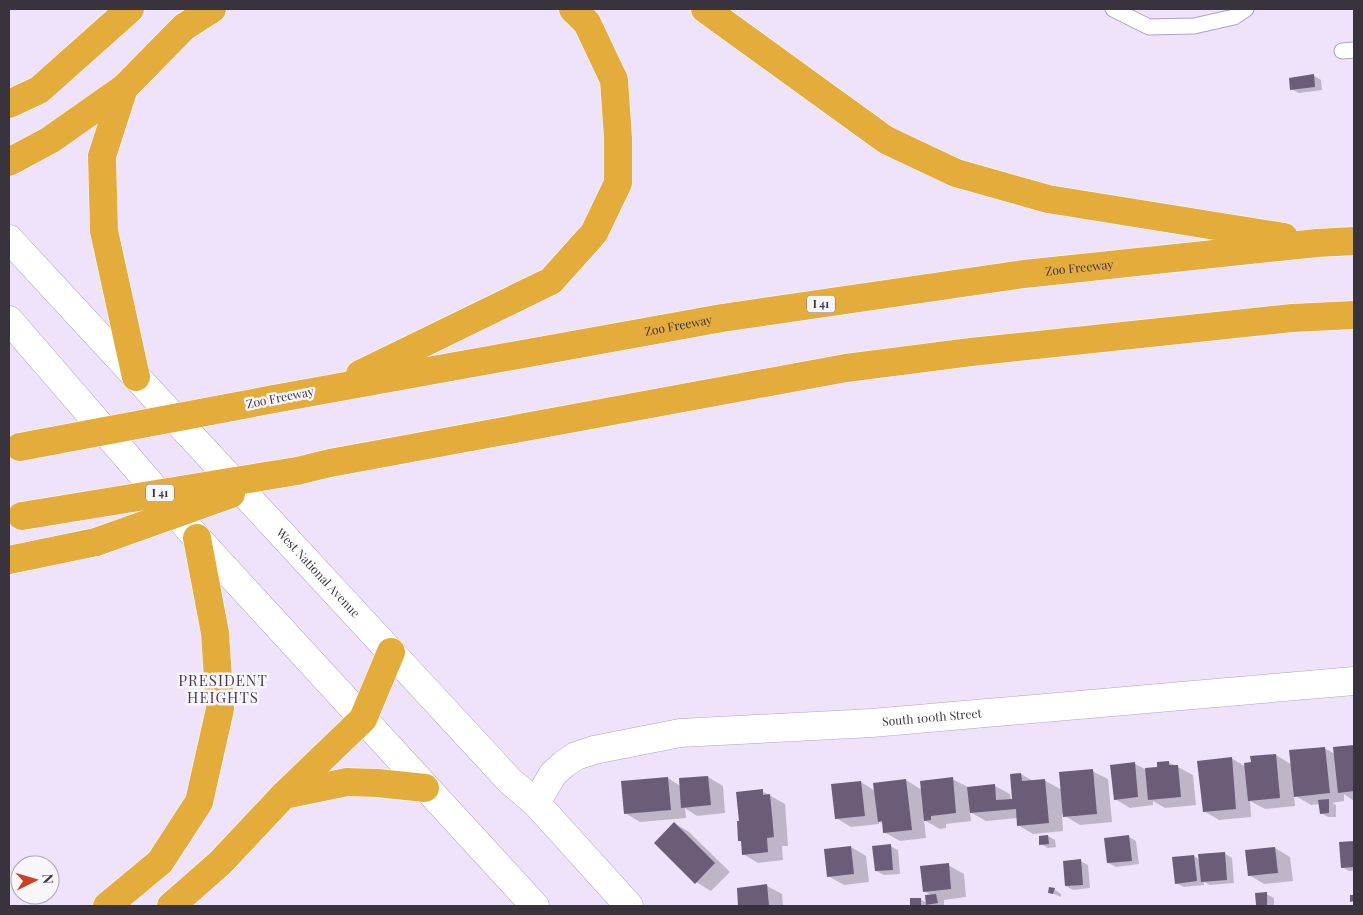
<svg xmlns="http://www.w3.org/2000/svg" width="1363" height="915" font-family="'Playfair Display',serif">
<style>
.shadow{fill:#0003}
.building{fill:#6b5d77}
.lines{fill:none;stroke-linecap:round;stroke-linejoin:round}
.service-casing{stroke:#afa1bd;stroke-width:17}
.minor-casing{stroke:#afa1bd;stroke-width:29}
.secondary-casing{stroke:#afa1bd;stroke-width:29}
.motorway-casing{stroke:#fff;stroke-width:29}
.service{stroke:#fff;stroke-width:15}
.minor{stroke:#fff;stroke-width:28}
.secondary{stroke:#fff;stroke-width:28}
.motorway{stroke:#e4ac3b;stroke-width:28}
.motorway-bridge-casing{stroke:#fff;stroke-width:29;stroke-linecap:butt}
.motorway-bridge{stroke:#e4ac3b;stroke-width:28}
.labels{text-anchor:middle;stroke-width:5;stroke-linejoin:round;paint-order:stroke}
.shield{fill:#f8f5fb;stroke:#726d77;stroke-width:1}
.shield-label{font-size:11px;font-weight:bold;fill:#39333e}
.street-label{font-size:12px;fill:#39333e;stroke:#f8f5fb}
.quarter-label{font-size:15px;letter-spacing:1px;fill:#483c54;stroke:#f8f5fb}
</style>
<rect width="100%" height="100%" fill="#efe3fb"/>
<g class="shadow">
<polygon points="1314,76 1321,80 1322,90 1299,93 1291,89"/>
<polygon points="1354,746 1354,801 1344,794 1344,801 1332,803 1336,805 1336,817 1328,817 1321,813 1320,804 1311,805 1294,795 1295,806 1265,809 1250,801 1251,817 1219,820 1204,811 1231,758 1246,767 1276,755 1292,765 1324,748 1335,754 1334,748"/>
<polygon points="1168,762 1193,775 1196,805 1165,808 1153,801 1153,805 1130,808 1115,799 1135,764 1147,770 1158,768"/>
<polygon points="1092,771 1108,779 1112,822 1080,825 1062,814 1063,831 1033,834 1018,825 1018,818 986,821 970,812 971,821 946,824 946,828 940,829 924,820 926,838 900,841 884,832 883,824 879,822 879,824 851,827 836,818 861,782 875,791 906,780 922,790 952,779 968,787 995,786 1010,794 1011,800 1014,800 1021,774 1033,781 1044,780 1062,790"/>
<polygon points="708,777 723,786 725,813 697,816 685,808 686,818 640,822 625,813 668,778 680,786 680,779"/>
<polygon points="762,791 785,804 788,846 782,846 783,860 758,863 743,854 742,842 740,841"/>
<polygon points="674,823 689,832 730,872 711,891 696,882"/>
<polygon points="1048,836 1055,840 1056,847 1048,848 1041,844"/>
<polygon points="1129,837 1136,841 1139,864 1116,867 1108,863"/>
<polygon points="1354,842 1354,871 1349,871 1342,867 1340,843"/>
<polygon points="890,846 898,850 900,874 884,875 876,871"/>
<polygon points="851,847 866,856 869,882 844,885 828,876"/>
<polygon points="1275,848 1290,857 1293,881 1264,884 1249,875 1247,851"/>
<polygon points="1224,853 1232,858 1234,883 1210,885 1204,882 1204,885 1184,887 1176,883 1194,856 1200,860"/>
<polygon points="1080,861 1088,865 1090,888 1073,890 1066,886"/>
<polygon points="948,865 964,874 966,897 944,900 944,906 931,906 928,904 928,906 912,906 911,900 920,899 927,903 931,895 924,891"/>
<polygon points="767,886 782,894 783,906 740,906 738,889"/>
<polygon points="1054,889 1061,894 1061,897 1049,892"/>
<polygon points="1266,894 1274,898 1274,906 1260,906 1257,905"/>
</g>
<g class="building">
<polygon points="1314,74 1315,87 1290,90 1289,78"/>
<polygon points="1354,745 1354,791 1338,793 1333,747"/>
<polygon points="1325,747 1330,793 1294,797 1289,750"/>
<polygon points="1276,754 1280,798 1248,801 1244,763 1251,762 1250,756"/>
<polygon points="1232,757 1236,809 1203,812 1197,761"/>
<polygon points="1169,761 1169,765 1178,765 1181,797 1148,800 1145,768 1157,767 1157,762"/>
<polygon points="1135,762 1138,797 1114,800 1110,765"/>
<polygon points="1093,769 1097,814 1063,817 1059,772"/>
<polygon points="1021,773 1022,781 1045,779 1049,823 1017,826 1016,809 970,813 967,787 995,784 996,800 1012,799 1010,774"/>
<polygon points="708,776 711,805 681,808 679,778"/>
<polygon points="668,777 671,810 624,814 621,781"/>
<polygon points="953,777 956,813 931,816 931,820 924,821 920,781"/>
<polygon points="906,779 912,830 883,833 882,821 878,822 873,783"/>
<polygon points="861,781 865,816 835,819 831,784"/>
<polygon points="763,789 763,795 770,794 774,837 767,838 768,852 742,855 741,841 738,841 737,821 739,821 736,792"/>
<polygon points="1329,799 1329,813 1320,814 1318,800"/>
<polygon points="674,822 715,863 695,884 654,843"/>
<polygon points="1048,835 1049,844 1039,845 1039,836"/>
<polygon points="1129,835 1132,861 1107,863 1104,838"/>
<polygon points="1354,841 1354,867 1341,868 1339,842"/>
<polygon points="891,844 893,870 875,871 872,846"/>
<polygon points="851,846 854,874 827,877 824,849"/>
<polygon points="1275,847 1278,873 1248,876 1245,850"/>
<polygon points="1225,852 1227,880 1201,882 1198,854"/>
<polygon points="1194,855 1197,881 1175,884 1172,857"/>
<polygon points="1081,859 1083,885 1065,886 1063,861"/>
<polygon points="949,863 951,889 923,892 920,866"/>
<polygon points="767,884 769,906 738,906 737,888"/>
<polygon points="1049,887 1055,888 1053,894 1048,893"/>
<polygon points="1267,892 1267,905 1256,905 1255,893"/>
<polygon points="936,894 938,903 926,905 925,895"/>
<polygon points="1350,895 1354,895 1354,901 1350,902"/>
<rect x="910" y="898" width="11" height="8"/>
</g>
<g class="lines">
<g class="service-casing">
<g id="service">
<polyline points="1113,9 1149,27 1194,26 1234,17 1246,9"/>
<polyline points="1342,51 1354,50"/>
</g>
</g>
<g class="minor-casing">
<g id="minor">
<path id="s1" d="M536 803 553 774 564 764 576 756 594 750 680 733 872 723 1354 681"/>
</g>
</g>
<g class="secondary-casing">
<g id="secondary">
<path id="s2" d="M9 239 510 781 536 803 629 906"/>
<polyline points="9,320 197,538 535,906"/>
</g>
</g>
<g class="motorway-casing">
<g id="motorway">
<polyline points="705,9 886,140 956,173 1048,199 1284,237"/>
<polyline points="9,104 39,90 130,9"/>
<polyline points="9,162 50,140 124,88"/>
<polyline points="360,374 551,281 594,233 618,183 618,138 614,80 587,23 573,9"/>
<polyline points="136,377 104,231 102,156 124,88 184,27 212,9"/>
<path id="s3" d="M274 399 722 318 1024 274 1317 243 1354 241"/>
<polyline points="297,471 330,463 846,368 971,352 1292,318 1354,315"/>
<polyline points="9,560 96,542"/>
<polyline points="284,795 347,782 377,783 425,788"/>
<polyline points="107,906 160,862 199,802 220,709 215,633 197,538"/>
<polyline points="171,906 220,863 284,795 363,719 391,652"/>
</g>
</g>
<use href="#service" class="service"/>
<use href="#minor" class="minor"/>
<use href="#secondary" class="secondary"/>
<use href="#motorway" class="motorway"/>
<g class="motorway-bridge-casing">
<g id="motorway-bridge">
<polyline points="20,447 274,399"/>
<polyline points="22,516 297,471"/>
<polyline points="96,542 231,494"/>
</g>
</g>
<use href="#motorway-bridge" class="motorway-bridge"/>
</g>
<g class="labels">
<g class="shield">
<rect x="807" y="295.5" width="28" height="17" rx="4"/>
<rect x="146" y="484.5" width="28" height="17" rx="4"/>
</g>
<g class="shield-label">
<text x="821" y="308">I 41</text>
<text x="160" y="497">I 41</text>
</g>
<g class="street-label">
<text dy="4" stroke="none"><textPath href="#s3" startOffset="816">Zoo Freeway</textPath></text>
<text dy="4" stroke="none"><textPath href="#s3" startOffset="411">Zoo Freeway</textPath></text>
<text transform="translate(280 398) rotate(-11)" y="4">Zoo Freeway</text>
<text dy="4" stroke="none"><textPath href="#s2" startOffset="455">West National Avenue</textPath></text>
<text dy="4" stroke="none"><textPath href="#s1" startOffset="422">South 100th Street</textPath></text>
</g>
<g class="quarter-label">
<text x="223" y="686">PRESIDENT<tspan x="223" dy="17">HEIGHTS</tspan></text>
</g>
</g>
<rect width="1363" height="915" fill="none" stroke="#39333e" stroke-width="20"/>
<g transform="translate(35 880) rotate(85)"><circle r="24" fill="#f8f5fb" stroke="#aca7af"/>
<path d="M0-4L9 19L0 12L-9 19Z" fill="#cb4121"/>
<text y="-8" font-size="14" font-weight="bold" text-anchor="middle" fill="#39333e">N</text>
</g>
</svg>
